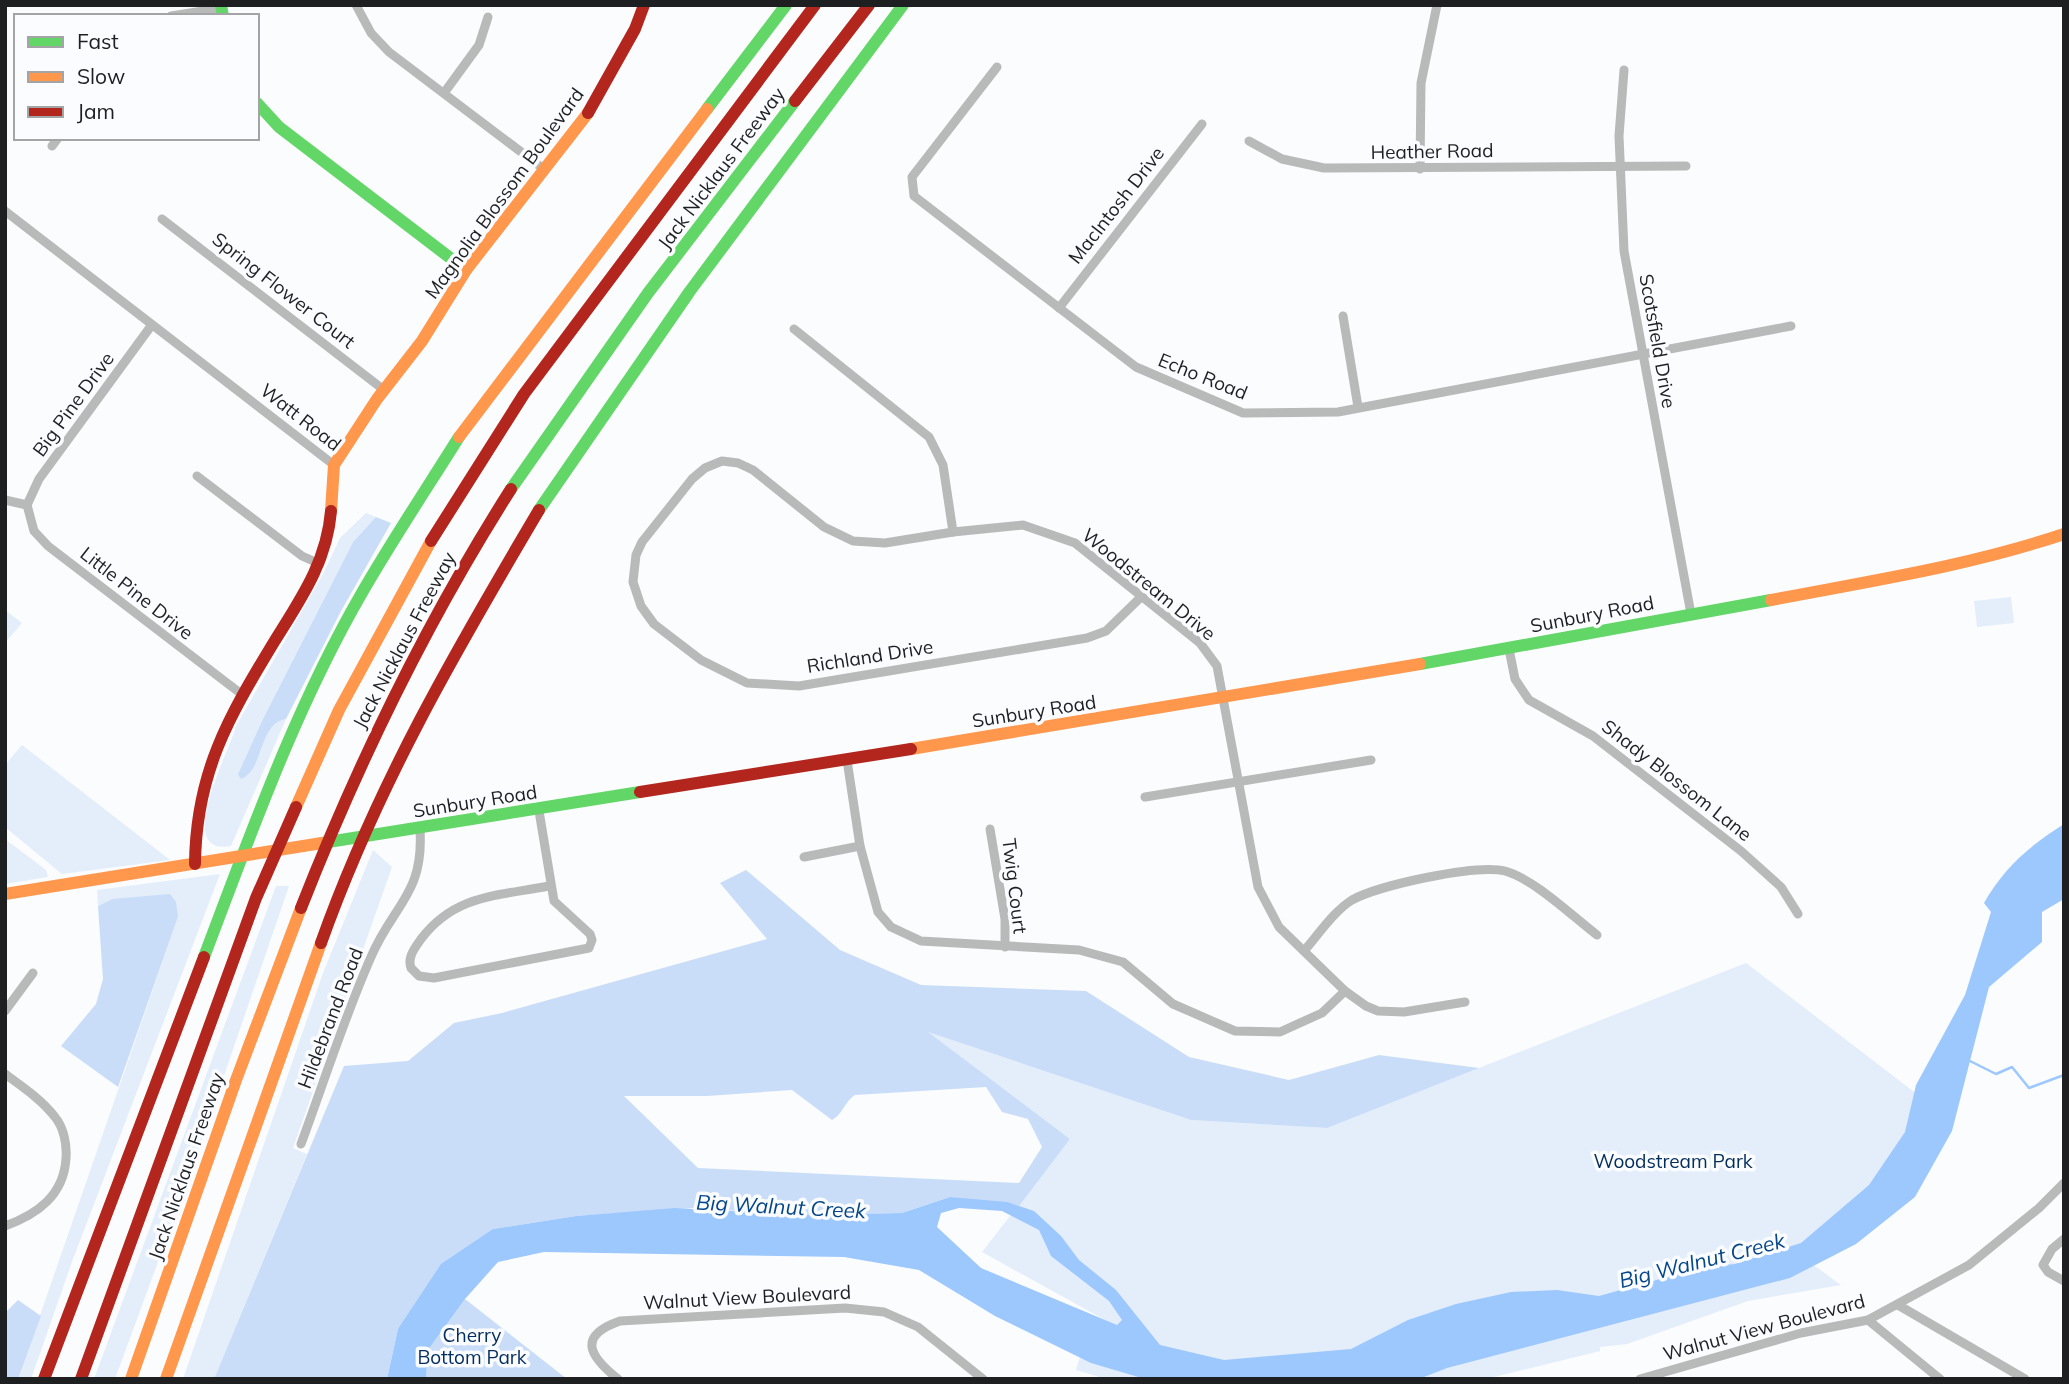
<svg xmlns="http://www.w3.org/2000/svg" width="2069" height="1384" font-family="Mulish,sans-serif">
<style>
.green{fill:#e4eefb}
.forest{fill:#c9ddf8;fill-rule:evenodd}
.water{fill:#9cc8fe;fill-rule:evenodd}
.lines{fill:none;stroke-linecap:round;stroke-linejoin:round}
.stream{stroke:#9cc8fe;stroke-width:2.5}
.street{stroke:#b8b9b9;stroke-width:9}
.fast{stroke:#63d668;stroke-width:12}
.slow{stroke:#ff974d;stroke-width:12}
.jam{stroke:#b3261e;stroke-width:12}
.labels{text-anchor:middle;stroke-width:7;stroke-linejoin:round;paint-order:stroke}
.street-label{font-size:19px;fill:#1e1f20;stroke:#fafcff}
.park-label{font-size:19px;fill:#032d5c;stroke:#fafcff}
.water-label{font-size:21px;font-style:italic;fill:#054689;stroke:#fafcff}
</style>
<rect width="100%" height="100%" fill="#fbfcfe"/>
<g class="green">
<path d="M366 513 376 517 353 542 262 721 238 774 248 775C257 756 264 724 286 719L231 846C172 856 230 751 236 726L323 574 340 538Z"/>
<polygon points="2011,597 2014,623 1977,627 1974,601"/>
<polygon points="5,610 22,623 5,643"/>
<polygon points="22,745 170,860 62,874 5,827 5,765"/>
<polygon points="5,839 46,870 48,877 5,884"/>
<polygon points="373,850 392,867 293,1148 307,1154 214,1379 183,1379 323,973"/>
<polygon points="220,874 73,1259 31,1379 18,1379 178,917 112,899 98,906 97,890"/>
<polygon points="276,886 289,886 191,1172 115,1379 94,1379"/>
<polygon points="1746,963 1935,1108 1904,1178 1804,1258 1841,1285 1748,1301 1627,1344 1600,1347 1600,1351 1486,1379 1106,1379 1076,1370 1089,1326 1114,1325 982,1252 1070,1139 926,1031 1191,1120 1326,1128"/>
</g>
<g class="forest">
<path d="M376 517 391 523 341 611 286 719C257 725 265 769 241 779L238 774 262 721 353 542Z"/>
<path d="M746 870 840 950 921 985 1086 991 1189 1057 1289 1080 1379 1055 1479 1068 1327 1128 1191 1120 928 1032 1070 1139 1019 1206 950 1197 902 1213 805 1215 691 1208 576 1216 493 1229 398 1329 387 1379H214L344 1066 408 1061 454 1023 502 1013 767 939 720 883ZM986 1087 1002 1112 1028 1119 1042 1147 1019 1183 698 1168 624 1096H707L792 1090 832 1120C844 1113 844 1102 855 1095Z"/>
<polygon points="170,894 176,902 178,917 118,1087 61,1046 96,1004 103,979 98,906 112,899"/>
<polygon points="465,1299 567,1379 426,1379 428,1350"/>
<polygon points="18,1300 41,1316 18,1379 5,1379 5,1313"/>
</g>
<path class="water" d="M2064 824V899L2042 912V942L1989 987 1952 1131 1915 1197 1856 1244 1790 1278 1447 1368 1419 1379H1145L1091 1363 995 1316 919 1270 844 1257 544 1252 498 1262 465 1299 428 1350 426 1379H387L398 1329 441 1264 493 1229 576 1216 675 1208 805 1215 902 1213 950 1197 1007 1202 1034 1211 1061 1236 1079 1260 1116 1290 1160 1345 1224 1360 1351 1349 1408 1320 1456 1304 1511 1292 1557 1290 1599 1296 1703 1267 1735 1264 1801 1243 1869 1185 1905 1132 1916 1085 1965 995 1991 912 1984 903C2003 869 2030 845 2064 824ZM959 1208 1002 1211 1039 1230 1051 1256 1109 1301 1122 1320 1117 1325 981 1268 937 1227 941 1213Z"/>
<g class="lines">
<polyline class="stream" points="1968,1060 1996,1074 2012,1067 2029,1088 2064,1075"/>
<g class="street">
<polyline points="356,5 371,33 389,52 545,170"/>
<polyline points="171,16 222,8"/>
<polyline points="997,67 912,177 914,196 1136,367 1243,413 1338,412 1791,326"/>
<polyline points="1624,70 1619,136 1624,251 1691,614"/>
<polyline points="444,93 479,45 488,17"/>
<polyline points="1249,141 1282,159 1324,168 1686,166"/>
<polyline points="52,146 58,138"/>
<polyline points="1420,169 1421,83 1437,5"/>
<polyline points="5,211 334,465"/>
<polyline points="162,219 384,390"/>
<polyline points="1059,308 1202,124"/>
<polyline points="1343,316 1358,407"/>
<polyline points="794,329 929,437 943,465 953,532"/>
<polyline points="197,476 302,556 320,564"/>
<polyline points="5,500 27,505"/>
<polyline points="27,505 34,531 48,546 244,696"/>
<polyline points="27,505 39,479 151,326"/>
<polyline points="1140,598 1106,631 1087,638 799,686 747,683 701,660 654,624 641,606 633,582 636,555 642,542 692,479 705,468 722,461 738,463 753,470 824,527 853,541 885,543 953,532 1023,525 1075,543 1200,643 1217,666 1258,887 1279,927 1345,991 1366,1006 1378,1011 1404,1012 1465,1002"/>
<polyline points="1509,649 1515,679 1529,700 1593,736 1741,851 1781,887 1798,914"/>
<polyline points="847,760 860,846 878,912 891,927 921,941 1079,950 1123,962 1173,1004 1235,1031 1280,1032 1322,1013 1345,991"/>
<polyline points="1145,797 1371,760"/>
<path d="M539 811 554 901 590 934 592 940 589 948 434 978 419 976 411 968C407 957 415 948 421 939 455 894 498 896 549 886"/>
<polyline points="990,829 1005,919 1005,947"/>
<polyline points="804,857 860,846"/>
<path d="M1304 951C1318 935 1334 911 1352 900 1379 885 1476 864 1505 871 1534 879 1572 916 1597 935"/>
<polyline points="5,1011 33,973"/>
<path d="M5 1074C23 1087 42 1100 55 1117 64 1128 67 1145 66 1158 64 1195 38 1214 5 1226"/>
<path d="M301 1144C324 1082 344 1018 371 957 393 905 424 894 420 830"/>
<polyline points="2064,1239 2052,1249 2043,1265 2048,1272 2064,1281"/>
<polyline points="1898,1305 2025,1379"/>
<polyline points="1868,1320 1940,1379"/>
<path d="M618 1379C589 1356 577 1336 620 1321L845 1308 884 1312 918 1327 983 1379"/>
<polyline points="1640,1379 1801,1333 1868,1320 1969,1265 2039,1208 2064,1183"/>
</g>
<g class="fast">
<polyline points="221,5 223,16"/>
<polyline points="257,103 279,127 466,270"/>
<polyline points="707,109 786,5"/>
<polyline points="511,489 648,293 795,101"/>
<polyline points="539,510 690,291 903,5"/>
<polyline points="1420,664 1771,600"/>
<polyline points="322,843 640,792"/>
<path d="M204 957C251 833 296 706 363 591 393 539 427 488 459 437"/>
</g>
<g class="slow">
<polyline points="459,437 707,109"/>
<polyline points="331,511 334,465 377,399 422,341 466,270 588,113"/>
<path d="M1771 600C1870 581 1969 566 2064 534"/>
<polyline points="911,749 1420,664"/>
<polyline points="296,807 339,710 431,541"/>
<polyline points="5,894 322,843"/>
<polyline points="131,1379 236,1080 301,908"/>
<polyline points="166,1379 321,943"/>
</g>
<g class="jam">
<polyline points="795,101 869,5"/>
<polyline points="588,113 635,29 644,5"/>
<polyline points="431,541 524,394 815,5"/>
<polyline points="640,792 911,749"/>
<path d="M195 864C196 773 228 718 274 642 300 600 327 562 331 511"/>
<path d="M301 908C358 763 427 621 511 489"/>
<path d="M321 943C377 786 455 652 539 510"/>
<polyline points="44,1379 204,957"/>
<polyline points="81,1379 256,898 296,807"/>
</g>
</g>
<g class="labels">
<g class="street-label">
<text transform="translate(1432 151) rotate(-1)" y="7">Heather Road</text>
<text transform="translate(721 168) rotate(-53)" y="7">Jack Nicklaus Freeway</text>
<text transform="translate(504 193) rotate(-54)" y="7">Magnolia Blossom Boulevard</text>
<text transform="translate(1116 205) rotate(-52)" y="7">MacIntosh Drive</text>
<text transform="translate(284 290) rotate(38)" y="7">Spring Flower Court</text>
<text transform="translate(1658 341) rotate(80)" y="7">Scotsfield Drive</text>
<text transform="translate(1203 376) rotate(22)" y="7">Echo Road</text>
<text transform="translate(73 404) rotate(-54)" y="7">Big Pine Drive</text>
<text transform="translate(301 417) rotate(38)" y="7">Watt Road</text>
<text transform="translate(1149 584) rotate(39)" y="7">Woodstream Drive</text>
<text transform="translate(137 593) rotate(38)" y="7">Little Pine Drive</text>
<text transform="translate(1592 614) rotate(-11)" y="7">Sunbury Road</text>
<text transform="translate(404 640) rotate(-62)" y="7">Jack Nicklaus Freeway</text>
<text transform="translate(870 656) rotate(-9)" y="7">Richland Drive</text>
<text transform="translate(1034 711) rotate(-9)" y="7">Sunbury Road</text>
<text transform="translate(1677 780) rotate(38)" y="7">Shady Blossom Lane</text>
<text transform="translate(475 801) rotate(-9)" y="7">Sunbury Road</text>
<text transform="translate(1015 886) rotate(83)" y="7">Twig Court</text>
<text transform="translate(330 1018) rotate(-69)" y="7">Hildebrand Road</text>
<text transform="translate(186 1166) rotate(-71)" y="7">Jack Nicklaus Freeway</text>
<text transform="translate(747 1297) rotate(-3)" y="7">Walnut View Boulevard</text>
<text transform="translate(1764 1327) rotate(-15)" y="7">Walnut View Boulevard</text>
</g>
<g class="park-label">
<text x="1673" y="1168">Woodstream Park</text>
<text x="472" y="1342">Cherry<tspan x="472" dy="22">Bottom Park</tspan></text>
</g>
<g class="water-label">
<text transform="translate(781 1207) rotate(3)" y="7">Big Walnut Creek</text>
<text transform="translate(1702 1261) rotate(-14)" y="7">Big Walnut Creek</text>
</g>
</g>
<rect width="2069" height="1384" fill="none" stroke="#1e1f20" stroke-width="14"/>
<rect x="14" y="14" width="245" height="126" fill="#fafcff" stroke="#a2a4a6" stroke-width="2"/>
<rect x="28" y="37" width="35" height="10" fill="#63d668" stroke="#a2a4a6" stroke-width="2"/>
<text x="77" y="49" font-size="21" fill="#1e1f20">Fast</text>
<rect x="28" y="72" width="35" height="10" fill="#ff974d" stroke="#a2a4a6" stroke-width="2"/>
<text x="77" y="84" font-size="21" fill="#1e1f20">Slow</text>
<rect x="28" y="107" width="35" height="10" fill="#b3261e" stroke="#a2a4a6" stroke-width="2"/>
<text x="77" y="119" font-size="21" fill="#1e1f20">Jam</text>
</svg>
